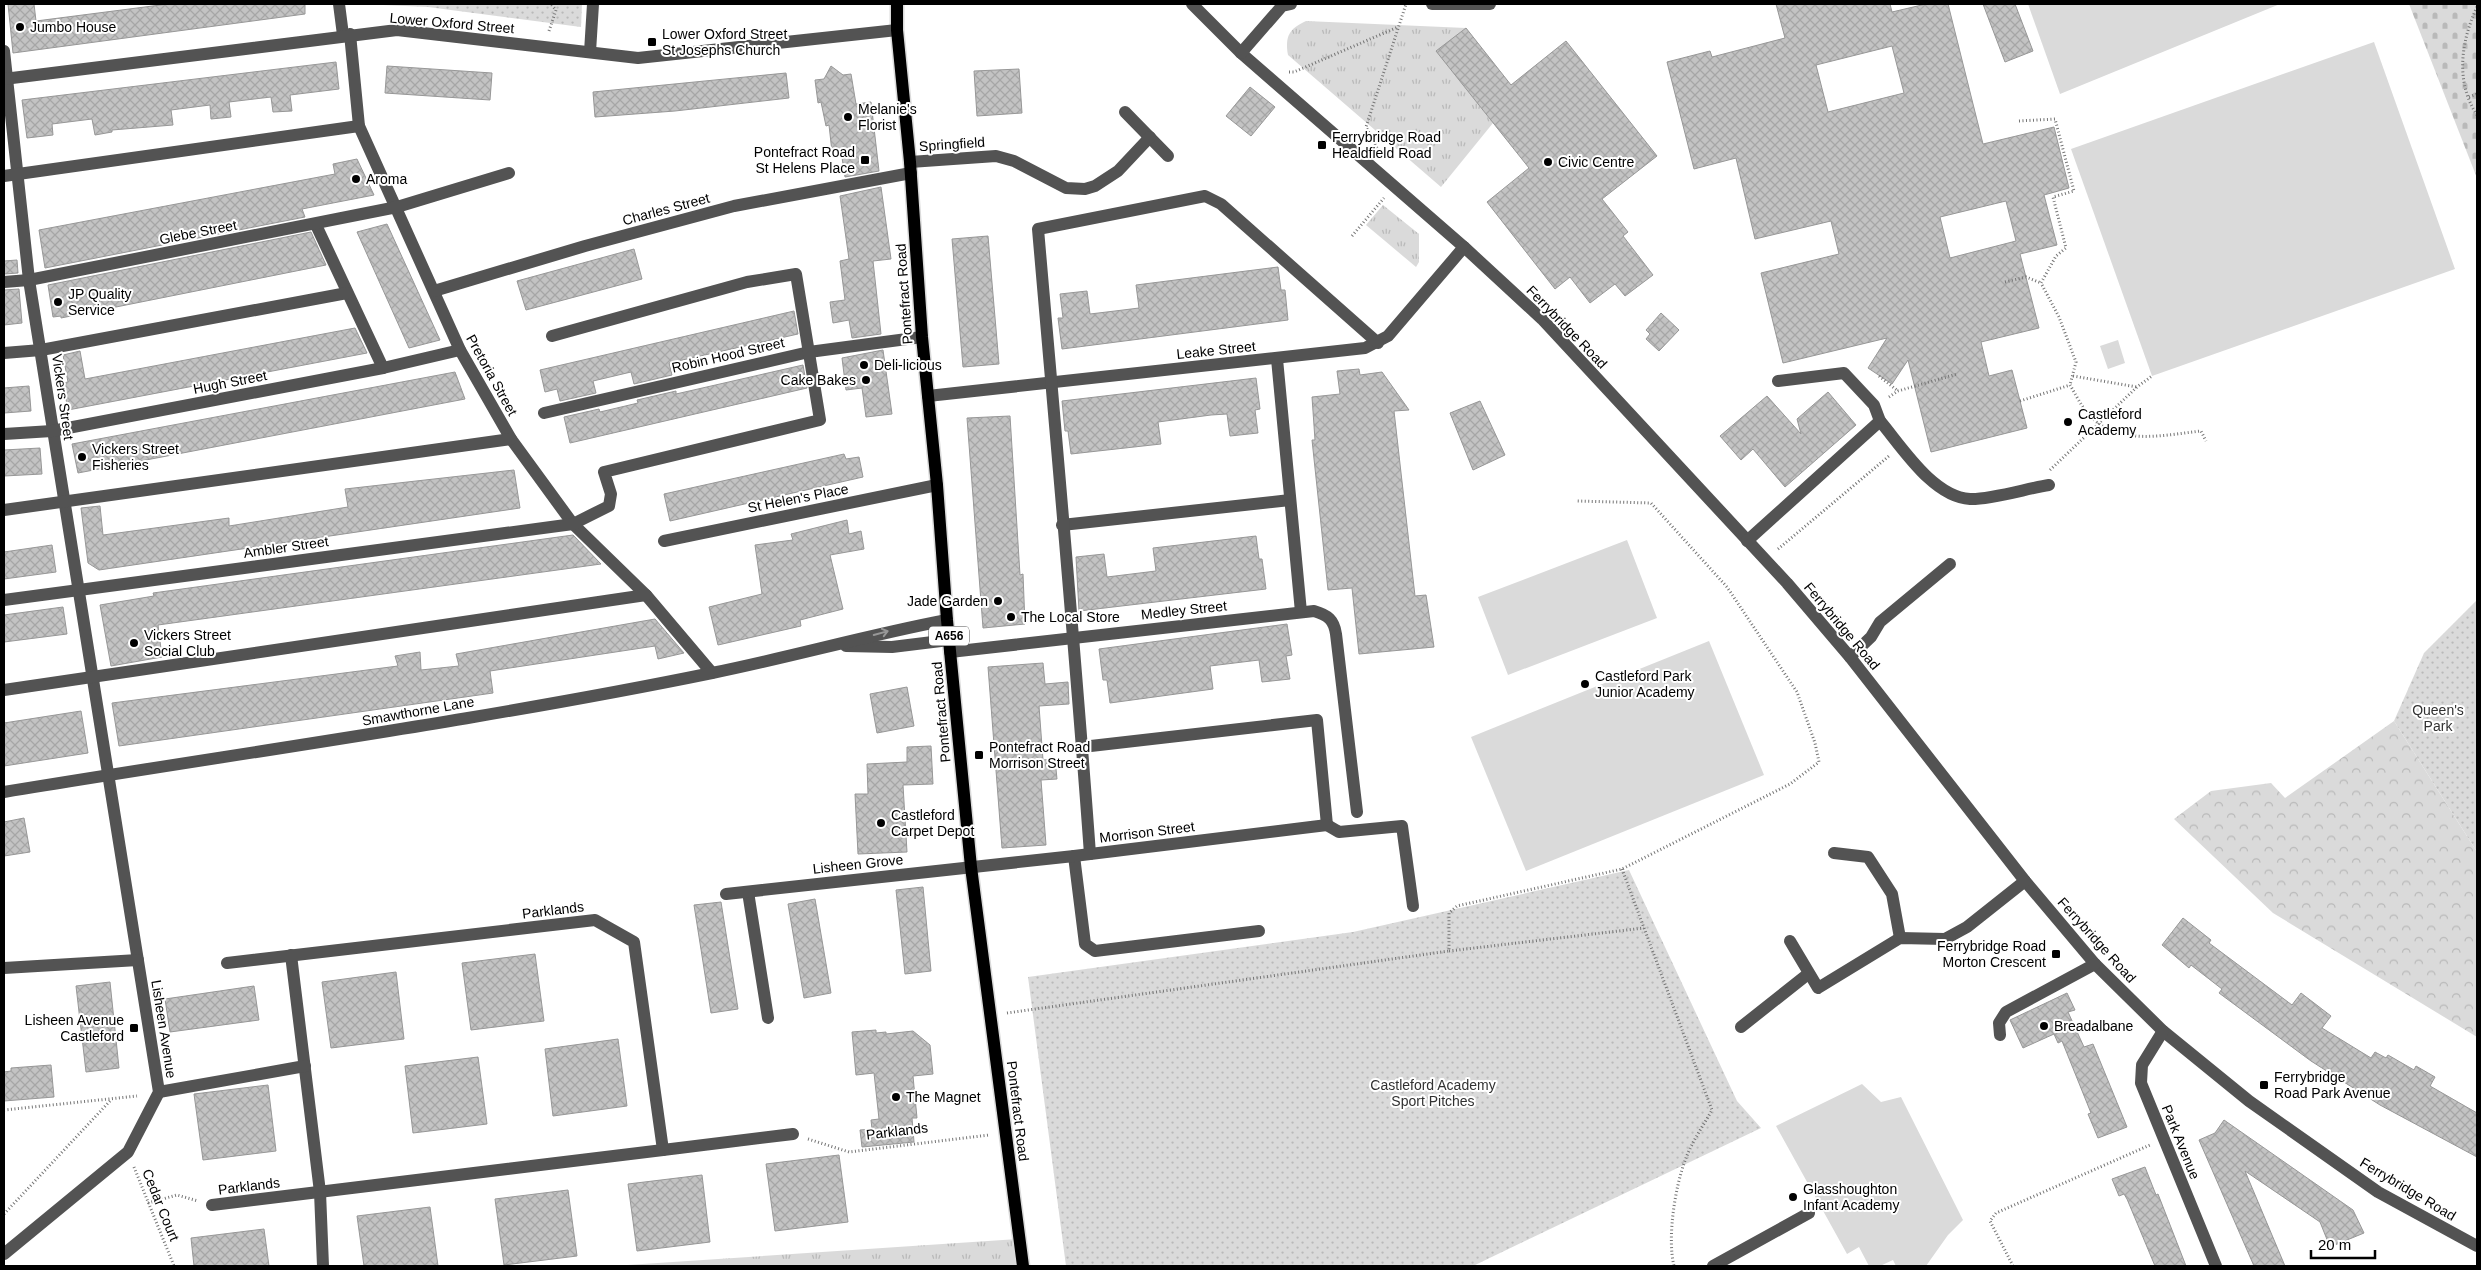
<svg xmlns="http://www.w3.org/2000/svg" width="2481" height="1270" font-family="Arial,sans-serif">
<style>
.grass{fill:url(#grass-tufts)}
.forest{fill:url(#forest-crowns)}
.cemetery{fill:url(#cemetery-stones)}
.park{fill:url(#park-dots)}
.pitch{fill:#dadada}
.building{fill:url(#building-cross-hatch);stroke:#979797;fill-rule:evenodd}
.lines{fill:none;stroke-linecap:round;stroke-linejoin:round}
.major-casing{stroke:#dbdbdb;stroke-width:15}
.path{stroke:#757575;stroke-width:3;stroke-dasharray:1 2.5;stroke-linecap:butt}
.minor{stroke:#535353;stroke-width:12}
.major{stroke:#000;stroke-width:12}
.oneway{stroke:#989898}
.poi-dot{fill:#000;stroke:#fff;stroke-width:2}
.labels{text-anchor:middle;stroke-width:4;stroke-linejoin:round;paint-order:stroke}
.shield{fill:#fff;stroke:#4c4c4c;stroke-width:1}
.shield-label{font-size:12px;font-weight:bold;fill:#000}
.street-label{font-size:14px;fill:#000;stroke:#fff}
.poi-label{font-size:14px;fill:#000;stroke:#fff;text-anchor:start}
.park-label{font-size:14px;fill:#313131;stroke:#fff}
</style>
<defs>
<pattern id="grass-tufts" width="24" height="20" patternUnits="userSpaceOnUse" patternTransform="scale(1.25)"><rect width="24" height="20" fill="#dadada"/><path d="M3 7l-1-3M5 7V3M7 7l1-3M15 17l-1-3M17 17v-4M19 17l1-3" fill="none" stroke="#b9b9b9"/></pattern>
<pattern id="forest-crowns" width="20" height="18" patternUnits="userSpaceOnUse" patternTransform="scale(1.25)"><rect width="20" height="18" fill="#dadada"/><path d="M2 6a3 3 0 1 1 6 0M12 15a3 3 0 1 1 6 0" fill="none" stroke="#b9b9b9"/></pattern>
<pattern id="cemetery-stones" width="16" height="16" patternUnits="userSpaceOnUse" patternTransform="scale(1.25)"><rect width="16" height="16" fill="#dadada"/><path d="M2 7V4a2 2 0 0 1 4 0v3zM10 15v-3a2 2 0 0 1 4 0v3z" fill="#b9b9b9"/></pattern>
<pattern id="park-dots" width="8" height="8" patternUnits="userSpaceOnUse" patternTransform="scale(1.25)"><rect width="8" height="8" fill="#dadada"/><path d="M2 2h.1M6 6h.1" fill="none" stroke="#b9b9b9" stroke-width="1.8" stroke-linecap="round"/></pattern>
<pattern id="building-cross-hatch" width="8" height="8" patternUnits="userSpaceOnUse" patternTransform="scale(1.25)"><rect width="8" height="8" fill="#c3c3c3"/><path d="M0 0l8 8M0 8l8-8" fill="none" stroke="#a6a6a6"/></pattern>
</defs>
<rect width="100%" height="100%" fill="#fff"/>
<g class="grass">
<path d="M1306 21 1466 28 1437 51 1493 123 1441 187 1288 55C1285 36 1289 29 1306 21Z"/>
<polygon points="1383,205 1419,234 1419,262 1416,267 1366,225"/>
<polygon points="1018,1239 1023,1266 612,1266"/>
</g>
<polygon class="forest" points="2394,721 2477,852 2477,1037 2273,913 2174,819 2211,791 2271,783 2285,798"/>
<polygon class="cemetery" points="2409,4 2477,4 2477,178"/>
<g class="park">
<polygon points="360,4 582,4 581,27 428,7"/>
<polygon points="2477,600 2477,852 2394,721 2424,653"/>
<polygon points="1629,870 1737,1101 1761,1128 1473,1266 1066,1266 1028,977 1353,932"/>
</g>
<g class="pitch">
<polygon points="2028,4 2280,4 2060,94"/>
<polygon points="2374,42 2455,269 2152,376 2071,149"/>
<polygon points="2118,340 2125,363 2108,369 2100,346"/>
<polygon points="1627,540 1657,618 1508,675 1478,597"/>
<polygon points="1709,641 1764,775 1526,871 1471,737"/>
<polygon points="1862,1084 1881,1102 1901,1097 1963,1220 1948,1235 1926,1266 1896,1266 1893,1260 1880,1266 1869,1266 1859,1247 1847,1254 1776,1126"/>
</g>
<g class="building">
<polygon points="8,4 34,4 36,21 168,4 305,4 305,14 13,53"/>
<path d="M1776 4H1890L1892 12 1926 4H1948L1983 144 2054 127 2069 188 2044 195 2057 245 2020 254 2039 328 1981 342 1989 376 2012 370 2027 428 1931 452 1908 360 1892 384 1868 368 1887 338 1783 363 1761 273 1839 254 1831 221 1755 239 1736 158 1694 169 1667 62 1710 51 1712 57 1785 38ZM1892 46 1904 93 1828 112 1816 65ZM2006 201 2016 241 1950 258 1940 217Z"/>
<polygon points="1983,4 2015,4 2033,51 2005,62"/>
<polygon points="1466,28 1511,85 1566,41 1657,156 1602,199 1628,232 1623,236 1653,275 1625,296 1615,284 1590,303 1570,277 1555,289 1487,202 1529,168 1436,51"/>
<polygon points="336,62 339,89 290,95 292,111 273,112 271,97 229,102 231,117 211,119 210,105 171,110 173,125 112,130 112,132 95,135 92,119 52,124 53,135 27,138 22,100"/>
<polygon points="387,66 492,73 490,100 385,93"/>
<polygon points="831,66 843,75 851,74 856,104 871,102 879,171 845,177 841,151 832,152 829,125 826,126 821,102 818,103 815,80 824,79"/>
<polygon points="1019,69 1022,113 977,116 974,71"/>
<polygon points="786,73 789,98 675,111 595,117 593,92"/>
<polygon points="1250,87 1275,107 1251,136 1226,116"/>
<polygon points="357,159 374,195 302,209 305,217 45,268 39,230 335,174 333,164"/>
<polygon points="881,187 891,259 873,261 881,334 852,338 849,320 833,323 830,302 845,300 840,261 849,259 840,196"/>
<polygon points="387,224 440,340 409,348 357,232"/>
<polygon points="311,232 326,265 61,318 61,316 53,317 48,285"/>
<polygon points="988,236 999,364 963,367 952,239"/>
<polygon points="634,249 642,279 526,310 517,281"/>
<polygon points="17,260 18,273 4,274 4,261"/>
<polygon points="1278,267 1281,290 1285,290 1288,320 1062,349 1058,318 1063,318 1060,294 1087,291 1090,314 1115,311 1139,308 1136,285"/>
<polygon points="19,289 22,323 4,325 4,290"/>
<polygon points="794,311 798,334 669,363 672,375 634,384 631,372 593,381 596,393 560,401 557,389 545,392 540,370"/>
<polygon points="1661,313 1679,330 1659,351 1646,339 1650,334 1646,330"/>
<polygon points="355,328 367,353 68,410 63,383 68,382 63,355 80,351 85,379"/>
<polygon points="883,350 892,414 866,417 862,388 846,390 842,358"/>
<polygon points="803,365 807,388 570,443 564,417 599,409 600,412 638,403 637,400 676,391 676,394"/>
<polygon points="1359,369 1360,375 1382,372 1409,410 1394,411 1415,596 1426,595 1434,647 1359,654 1352,588 1328,590 1312,440 1315,440 1312,397 1340,394 1337,371"/>
<polygon points="455,372 465,399 78,473 72,444"/>
<polygon points="1256,378 1260,409 1255,410 1258,433 1230,436 1227,414 1211,415 1158,422 1161,444 1071,454 1068,431 1065,431 1062,401"/>
<polygon points="29,386 31,411 4,413 4,388"/>
<polygon points="1828,392 1856,425 1785,487 1753,449 1741,460 1720,436 1767,396 1801,434 1797,419"/>
<polygon points="1480,401 1505,455 1473,470 1450,413"/>
<polygon points="1010,416 1020,575 1023,574 1025,624 983,628 967,418"/>
<polygon points="40,448 42,474 4,476 4,450"/>
<polygon points="844,454 846,459 859,457 863,477 670,521 664,494"/>
<polygon points="514,470 520,508 99,570 88,563 81,508 100,506 103,535 229,518 229,526 348,507 345,489"/>
<polygon points="847,520 849,534 861,531 864,549 830,555 843,609 800,620 801,626 718,645 709,607 762,594 755,545 793,540 791,534"/>
<polygon points="573,535 601,564 158,625 162,657 111,666 100,605 154,596 153,593"/>
<polygon points="1256,536 1259,559 1262,559 1266,589 1079,611 1076,557 1104,554 1107,577 1156,571 1153,548"/>
<polygon points="52,545 56,572 4,579 4,552"/>
<polygon points="63,607 67,634 4,642 4,615"/>
<polygon points="655,619 684,653 658,659 655,646 490,671 493,693 119,746 112,703 398,666 395,656 420,652 421,670 459,666 456,654"/>
<polygon points="1287,624 1292,655 1286,656 1290,679 1262,682 1259,660 1210,666 1213,689 1110,703 1107,680 1103,680 1099,649"/>
<polygon points="1043,663 1045,684 1068,682 1069,704 1039,706 1043,760 1055,759 1057,779 1041,780 1046,845 1002,848 988,667"/>
<polygon points="907,687 914,726 877,733 870,694"/>
<polygon points="81,711 88,753 4,766 4,723"/>
<polygon points="931,746 933,784 903,785 907,852 858,854 855,794 868,794 867,764 907,762 907,747"/>
<polygon points="24,818 30,852 4,856 4,822"/>
<polygon points="923,887 931,971 905,974 896,890"/>
<polygon points="815,899 831,993 804,998 788,904"/>
<polygon points="721,902 738,1009 711,1013 694,905"/>
<polygon points="2183,918 2211,940 2209,943 2292,1005 2301,993 2331,1016 2322,1028 2371,1058 2375,1052 2386,1058 2388,1055 2414,1070 2416,1066 2435,1077 2430,1086 2477,1113 2477,1157 2380,1105 2311,1061 2219,993 2222,989 2191,965 2189,968 2162,945"/>
<polygon points="535,954 544,1021 471,1030 462,963"/>
<polygon points="396,972 404,1039 331,1048 322,982"/>
<polygon points="110,982 119,1068 86,1072 76,986"/>
<polygon points="254,986 259,1020 170,1032 165,999"/>
<polygon points="2067,993 2075,1010 2068,1012 2084,1047 2093,1044 2127,1127 2098,1138 2088,1114 2091,1113 2062,1041 2058,1043 2054,1034 2023,1048 2010,1020"/>
<polygon points="876,1030 876,1033 886,1032 886,1034 913,1031 930,1045 933,1074 913,1076 917,1118 912,1118 914,1142 862,1147 860,1130 872,1129 871,1120 879,1119 874,1073 856,1075 852,1032"/>
<polygon points="618,1039 627,1106 553,1116 545,1049"/>
<polygon points="478,1057 487,1124 413,1133 405,1066"/>
<polygon points="51,1065 54,1097 4,1101 4,1072 11,1071 11,1068"/>
<polygon points="268,1085 276,1151 203,1160 194,1094"/>
<polygon points="2224,1120 2353,1210 2364,1233 2330,1247 2320,1222 2245,1171 2285,1266 2254,1266 2199,1140 2215,1133"/>
<polygon points="839,1155 848,1222 775,1231 766,1164"/>
<polygon points="2145,1167 2156,1195 2158,1194 2186,1266 2155,1266 2127,1199 2124,1194 2119,1196 2112,1179"/>
<polygon points="702,1175 710,1242 637,1251 628,1184"/>
<polygon points="568,1190 577,1256 504,1265 495,1199"/>
<polygon points="430,1207 438,1266 364,1266 357,1216"/>
<polygon points="264,1229 269,1266 194,1266 191,1238"/>
</g>
<g class="lines">
<g class="major-casing">
<polyline id="major" points="897,4 897,30 910,162 922,337 937,485 947,620 971,867 1023,1266"/>
</g>
<g class="path">
<polyline points="1921,4 1921,5"/>
<path d="M2477 7C2461 41 2455 82 2477 115"/>
<polyline points="549,31 556,10 551,4"/>
<polyline points="1289,72 1294,72 1398,27"/>
<polyline points="2469,97 2477,94"/>
<polyline points="2019,121 2055,119 2074,191 2053,197 2066,248 2056,256 2041,283 2059,317 2076,362 2070,385"/>
<polyline points="1377,148 1366,127 1406,4"/>
<polyline points="1352,236 1384,198"/>
<polyline points="2005,282 2026,277 2041,283"/>
<polyline points="1879,376 1898,391"/>
<polyline points="2073,376 2137,387"/>
<polyline points="1889,397 1898,391 1957,374"/>
<path d="M2020 401 2070 385C2076 395 2082 408 2091 417 2120 446 2164 435 2201 431L2206 441"/>
<polyline points="2050,470 2137,387 2152,376"/>
<polyline points="1778,549 1889,456"/>
<path d="M1622 869 1712 1110C1703 1126 1692 1142 1686 1158 1675 1186 1667 1238 1674 1266"/>
<polyline points="1449,951 1644,928"/>
<polyline points="1007,1013 1449,951 1449,913 1457,906 1622,869 1790,784 1819,762 1815,743 1797,692 1727,587 1651,503 1577,501"/>
<polyline points="4,1110 137,1096"/>
<polyline points="808,1139 849,1152 989,1135"/>
<polyline points="134,1167 174,1266"/>
<polyline points="148,1203 177,1195 198,1201"/>
<polyline points="4,1214 110,1101"/>
<polyline points="2013,1266 1990,1221 1996,1213 2150,1145"/>
</g>
<g class="minor">
<polyline points="339,4 343,35"/>
<polyline points="1192,4 1241,53 1464,247 1542,319 1787,583 1850,657 2025,881 2095,964 2163,1031 2249,1101 2378,1192 2477,1246"/>
<polyline points="1432,4 1490,4"/>
<polyline points="350,34 359,126 460,350 511,439 573,524 646,595 712,673"/>
<polyline points="4,51 29,280 159,1092 128,1152 4,1254"/>
<polyline points="590,52 593,4"/>
<polyline points="1241,53 1282,6 1291,4"/>
<polyline points="4,79 397,30 638,58 897,30"/>
<polyline points="1125,112 1168,156"/>
<polyline points="910,162 996,156 1014,161 1066,188 1085,189 1095,186 1118,171 1150,137"/>
<polyline points="4,176 359,126"/>
<polyline points="316,225 383,368"/>
<polyline points="4,282 29,280 397,207 509,173"/>
<polyline points="434,291 585,246 734,206 911,173"/>
<polyline points="4,353 41,350 347,293"/>
<polyline points="1277,359 1301,612"/>
<polyline points="928,396 1365,348 1388,336 1464,247"/>
<polyline points="544,413 809,352 922,337"/>
<path d="M1880 421C1902 447 1933 497 1970 499 1989 500 2029 488 2049 485"/>
<polyline points="4,434 52,431 383,368 460,350"/>
<polyline points="4,510 511,439"/>
<polyline points="1062,525 1290,500"/>
<polyline points="664,541 937,485"/>
<polyline points="1747,541 1880,421 1874,405 1844,373 1778,381"/>
<polyline points="4,600 573,524 609,506 611,494 604,472 820,420 796,274 747,282 552,336"/>
<polyline points="846,646 892,647 949,640"/>
<path d="M950 652 1314 611C1328 615 1334 620 1336 634L1357 812"/>
<polyline points="1850,657 1871,637 1880,622 1950,564"/>
<polyline points="4,690 646,595"/>
<polyline points="1082,747 1317,720 1327,825"/>
<path d="M4 792C240 753 477 721 712 673 791 657 868 635 947 620"/>
<polyline points="1327,825 1339,832 1402,826 1413,906"/>
<polyline points="1834,853 1868,857 1892,894 1900,938"/>
<path d="M1090 854C1075 646 1056 438 1038 229L1205 196 1221 204 1378 343"/>
<polyline points="1074,856 1085,944 1095,951 1259,931"/>
<polyline points="748,892 768,1018"/>
<polyline points="726,894 1074,856 1327,825"/>
<polyline points="1790,941 1818,988 1900,938 1945,939 1967,927 2025,881"/>
<polyline points="291,955 320,1192 323,1266"/>
<polyline points="4,968 138,960"/>
<polyline points="1741,1027 1808,974"/>
<polyline points="2163,1031 2142,1065 2141,1083 2216,1266"/>
<polyline points="2000,1035 1999,1023 2006,1012 2095,964"/>
<polyline points="159,1092 305,1066"/>
<polyline points="663,1150 793,1134"/>
<polyline points="212,1205 663,1150 634,942 595,920 227,963"/>
<polyline points="1713,1266 1809,1213"/>
</g>
<use href="#major" class="major"/>
</g>
<defs><path id="oneway-shaft" d="M-6 0H5M1.5-3L5.5 0L1.5 3" fill="none" stroke-width="1.6" stroke-linecap="round" stroke-linejoin="round" transform="scale(1.25)"/></defs>
<use class="oneway" href="#oneway-shaft" transform="translate(881 633) rotate(-15)"/>
<g class="poi-dot">
<circle cx="20" cy="27" r="5"/>
<rect x="647" y="37" width="10" height="10" rx="2.5"/>
<circle cx="848" cy="117" r="5"/>
<rect x="1317" y="140" width="10" height="10" rx="2.5"/>
<rect x="860" y="155" width="10" height="10" rx="2.5"/>
<circle cx="1548" cy="162" r="5"/>
<circle cx="356" cy="179" r="5"/>
<circle cx="58" cy="302" r="5"/>
<circle cx="864" cy="365" r="5"/>
<circle cx="866" cy="380" r="5"/>
<circle cx="2068" cy="422" r="5"/>
<circle cx="82" cy="457" r="5"/>
<circle cx="998" cy="601" r="5"/>
<circle cx="1011" cy="617" r="5"/>
<circle cx="134" cy="643" r="5"/>
<circle cx="1585" cy="684" r="5"/>
<rect x="974" y="750" width="10" height="10" rx="2.5"/>
<circle cx="881" cy="823" r="5"/>
<rect x="2051" y="949" width="10" height="10" rx="2.5"/>
<circle cx="2044" cy="1026" r="5"/>
<rect x="129" y="1023" width="10" height="10" rx="2.5"/>
<rect x="2259" y="1080" width="10" height="10" rx="2.5"/>
<circle cx="896" cy="1097" r="5"/>
<circle cx="1793" cy="1197" r="5"/>
</g>
<g class="labels">
<rect class="shield" x="929" y="626.5" width="40" height="19" rx="4"/>
<g class="shield-label">
<text x="949" y="640">A656</text>
</g>
<g class="street-label">
<text transform="translate(452 23) rotate(5)" y="5">Lower Oxford Street</text>
<text transform="translate(952 144) rotate(-4)" y="5">Springfield</text>
<text transform="translate(666 209) rotate(-15)" y="5">Charles Street</text>
<text transform="translate(198 232) rotate(-11)" y="5">Glebe Street</text>
<text transform="translate(904 294) rotate(-94)" y="5">Pontefract Road</text>
<text transform="translate(1567 327) rotate(46)" y="5">Ferrybridge Road</text>
<text transform="translate(1216 350) rotate(-6)" y="5">Leake Street</text>
<text transform="translate(728 355) rotate(-13)" y="5">Robin Hood Street</text>
<text transform="translate(492 375) rotate(61)" y="5">Pretoria Street</text>
<text transform="translate(230 382) rotate(-11)" y="5">Hugh Street</text>
<text transform="translate(63 397) rotate(82)" y="5">Vickers Street</text>
<text transform="translate(798 498) rotate(-11)" y="5">St Helen's Place</text>
<text transform="translate(286 547) rotate(-8)" y="5">Ambler Street</text>
<text transform="translate(1184 610) rotate(-6)" y="5">Medley Street</text>
<text transform="translate(1842 626) rotate(50)" y="5">Ferrybridge Road</text>
<text transform="translate(418 711) rotate(-10)" y="5">Smawthorne Lane</text>
<text transform="translate(941 712) rotate(-95)" y="5">Pontefract Road</text>
<text transform="translate(1147 832) rotate(-7)" y="5">Morrison Street</text>
<text transform="translate(858 864) rotate(-6)" y="5">Lisheen Grove</text>
<text transform="translate(553 910) rotate(-7)" y="5">Parklands</text>
<text transform="translate(2097 940) rotate(48)" y="5">Ferrybridge Road</text>
<text transform="translate(164 1029) rotate(81)" y="5">Lisheen Avenue</text>
<text transform="translate(1018 1111) rotate(83)" y="5">Pontefract Road</text>
<text transform="translate(897 1131) rotate(-7)" y="5">Parklands</text>
<text transform="translate(2181 1142) rotate(68)" y="5">Park Avenue</text>
<text transform="translate(249 1186) rotate(-7)" y="5">Parklands</text>
<text transform="translate(2408 1189) rotate(31)" y="5">Ferrybridge Road</text>
<text transform="translate(161 1205) rotate(68)" y="5">Cedar Court</text>
</g>
<g class="poi-label">
<text x="30" y="32">Jumbo House</text>
<text x="662" y="39">Lower Oxford Street<tspan x="662" dy="16">St Josephs Church</tspan></text>
<text x="858" y="114">Melanie's<tspan x="858" dy="16">Florist</tspan></text>
<text x="1332" y="142">Ferrybridge Road<tspan x="1332" dy="16">Healdfield Road</tspan></text>
<text x="855" y="157" text-anchor="end">Pontefract Road<tspan x="855" dy="16">St Helens Place</tspan></text>
<text x="1558" y="167">Civic Centre</text>
<text x="366" y="184">Aroma</text>
<text x="68" y="299">JP Quality<tspan x="68" dy="16">Service</tspan></text>
<text x="874" y="370">Deli-licious</text>
<text x="856" y="385" text-anchor="end">Cake Bakes</text>
<text x="2078" y="419">Castleford<tspan x="2078" dy="16">Academy</tspan></text>
<text x="92" y="454">Vickers Street<tspan x="92" dy="16">Fisheries</tspan></text>
<text x="988" y="606" text-anchor="end">Jade Garden</text>
<text x="1021" y="622">The Local Store</text>
<text x="144" y="640">Vickers Street<tspan x="144" dy="16">Social Club</tspan></text>
<text x="1595" y="681">Castleford Park<tspan x="1595" dy="16">Junior Academy</tspan></text>
<text x="989" y="752">Pontefract Road<tspan x="989" dy="16">Morrison Street</tspan></text>
<text x="891" y="820">Castleford<tspan x="891" dy="16">Carpet Depot</tspan></text>
<text x="2046" y="951" text-anchor="end">Ferrybridge Road<tspan x="2046" dy="16">Morton Crescent</tspan></text>
<text x="124" y="1025" text-anchor="end">Lisheen Avenue<tspan x="124" dy="16">Castleford</tspan></text>
<text x="2054" y="1031">Breadalbane</text>
<text x="2274" y="1082">Ferrybridge<tspan x="2274" dy="16">Road Park Avenue</tspan></text>
<text x="906" y="1102">The Magnet</text>
<text x="1803" y="1194">Glasshoughton<tspan x="1803" dy="16">Infant Academy</tspan></text>
</g>
<g class="park-label">
<text x="2438" y="715">Queen's<tspan x="2438" dy="16">Park</tspan></text>
<text x="1433" y="1090">Castleford Academy<tspan x="1433" dy="16">Sport Pitches</tspan></text>
</g>
</g>
<rect width="2481" height="1270" fill="none" stroke="#000000" stroke-width="10"/>
<path d="M2311 1250v8h64v-8" fill="none" stroke="#000000" stroke-width="2.5"/>
<text x="2318" y="1250" font-size="15" fill="#000000" stroke="#ffffff" stroke-width="4" paint-order="stroke">20 m</text>
</svg>
